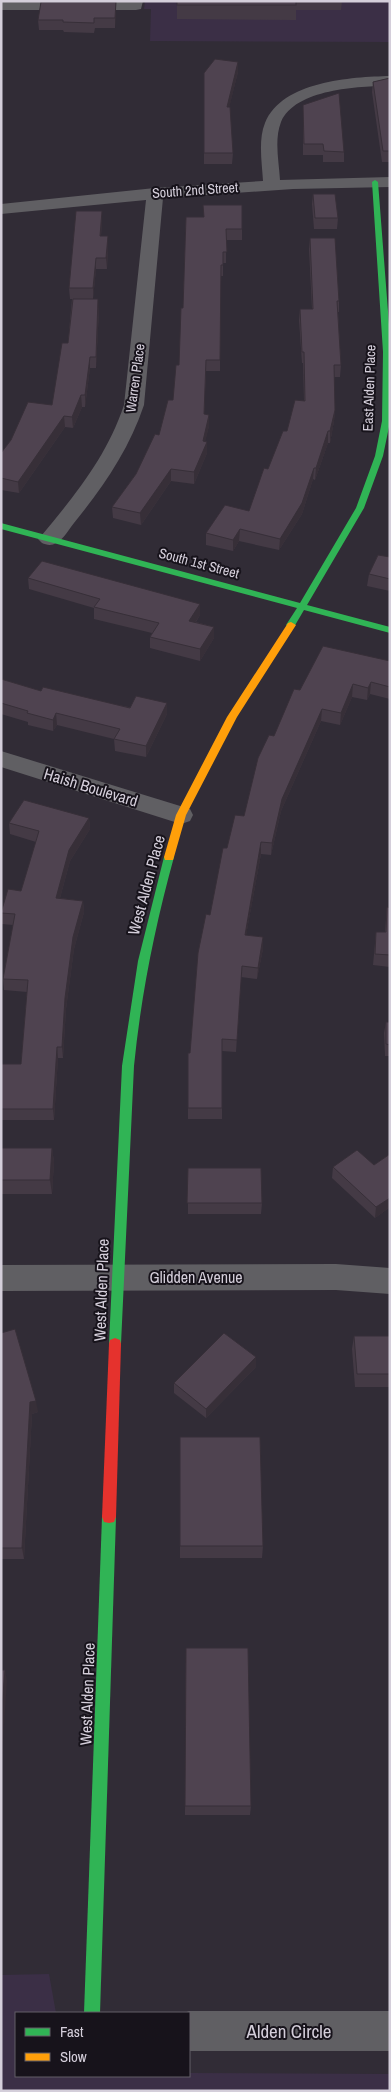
<svg xmlns="http://www.w3.org/2000/svg" width="391" height="2092" font-family="'Archivo Narrow',sans-serif">
<style>
.built{fill:#3b2f46}
.lines{fill:none;stroke-linecap:round;stroke-linejoin:round}
.street{fill:#605f63;fill-rule:evenodd}
.fast{fill:#30b455;fill-rule:evenodd}
.slow{fill:#ff9f0a;fill-rule:evenodd}
.jam{fill:#e5322d;fill-rule:evenodd}
.wall{fill:#443a45}
.shaded-wall{fill:#372f38}
.building{fill:#4f4350;stroke:#372f38}
.labels{text-anchor:middle;stroke-width:4;stroke-linejoin:round;paint-order:stroke}
.far-street-label{font-size:14px;fill:#d4ceda;stroke:#17131b}
.street-label{font-size:16px;fill:#d4ceda;stroke:#17131b}
.near-street-label{font-size:19px;fill:#d4ceda;stroke:#17131b}
</style>
<rect width="100%" height="100%" fill="#312c36"/>
<g class="built">
<polygon points="145,1 390,1 390,42 150,41 151,9 144,9"/>
<polygon points="49,1974 56,2013 16,2013 16,2076 189,2076 189,2073 390,2074 390,2091 1,2091 1,1975"/>
</g>
<g class="lines">
<g class="street">
<polygon points="143,1 141,9 136,10 1,10 1,2"/>
<path d="M390 76V86C359 86 295 89 281 122 274 140 279 162 280 180L390 177V187L293 189 163 198 144 405C129 450 103 487 74 523 69 529 63 540 56 543 52 546 46 545 42 543L38 539 42 535C76 494 107 456 124 405L146 200 1 214V204L155 188 263 181C262 163 258 140 265 123 282 81 351 77 390 76Z"/>
<polygon points="1,751 190,809 193,815 190,821 181,824 1,767"/>
<polygon points="336,1264 390,1268 390,1294 336,1290 1,1291 1,1265"/>
<polygon points="189,2011 390,2011 390,2051 189,2051 189,2013 184,2013"/>
</g>
<g class="fast">
<polygon points="375,180 378,182 390,337 390,422 383,456 364,508 307,605 390,627 390,633 304,610 294,627 288,627 286,625 297,608 1,529 1,523 300,603 356,508 375,456 382,421 383,352 372,182"/>
<path d="M169 853 174 857C155 926 141 995 134 1066L121 1344 120 1348 115 1350 110 1348 109 1344 122 1066 138 961 164 857Z"/>
<polygon points="109,1511 114,1512 116,1517 100,2013 84,2013 102,1517 104,1512"/>
</g>
<polygon class="slow" points="291,622 296,625 237,717 186,815 174,857 173,860 165,860 164,857 176,815 227,717 288,623"/>
<polygon class="jam" points="115,1338 120,1340 121,1344 116,1517 114,1522 109,1523 104,1522 102,1517 109,1344 110,1340"/>
</g>
<g class="wall">
<polygon points="177,1 342,1 341,10 296,10 296,20 177,19"/>
<polygon points="116,2 115,28 95,28 94,33 64,32 63,30 39,30 38,20"/>
<polygon points="238,72 229,107 233,153 232,164 204,164 204,73"/>
<polygon points="390,78 390,162 382,162 372,92 373,82"/>
<polygon points="303,105 344,152 344,162 323,162 323,155 303,155"/>
<polygon points="313,194 338,218 337,229 314,229 312,204"/>
<polygon points="102,211 102,222 101,236 108,247 107,269 96,269 93,299 99,310 96,368 90,368 85,407 82,407 73,428 65,427 19,493 1,490 1,453 52,405 68,343 72,299 70,299 69,288"/>
<polygon points="186,217 242,229 242,240 226,240 226,263 223,263 223,276 220,276 220,371 206,371 204,414 209,415 209,426 205,441 207,442 207,453 194,484 171,481 141,525 113,518 112,507 136,474 159,435 173,400 179,365 183,308"/>
<polygon points="310,238 339,301 339,312 338,312 341,365 340,377 334,377 335,410 334,421 330,443 328,443 315,480 313,479 302,514 279,550 239,541 233,551 206,545 206,533 249,511 268,469 287,431 304,401 303,363 302,363 299,320 300,309 312,309 309,249"/>
<polygon points="390,557 390,591 367,586 369,574"/>
<polygon points="28,578 200,615 196,622 214,627 214,638 200,661 150,648 150,637 152,633 94,619 94,608 29,589"/>
<polygon points="390,661 390,699 370,694 367,700 352,697 340,725 321,721 281,811 271,855 261,854 246,935 263,937 263,949 257,979 241,977 236,1052 222,1051 222,1119 188,1119 188,1053 190,1053 210,915 227,848 244,816 274,736 300,690"/>
<polygon points="1,679 41,691 167,714 146,757 115,751 114,739 57,725 53,731 28,725 28,722 1,714"/>
<polygon points="89,818 90,829 70,861 60,898 83,901 84,912 74,949 66,1009 63,1058 58,1058 54,1120 1,1120 1,1064 21,1064 27,992 4,990 3,979 13,925 2,924 1,911 21,891 36,842 10,834 9,823"/>
<polygon points="387,907 390,908 390,967 373,965 376,932 385,932"/>
<polygon points="386,1022 390,1022 390,1065 389,1056 385,1056 384,1033"/>
<polygon points="1,1148 52,1148 54,1162 52,1194 1,1194"/>
<polygon points="390,1154 390,1207 375,1218 332,1178 333,1167 374,1165"/>
<polygon points="188,1168 262,1203 261,1214 188,1214"/>
<polygon points="1,1333 38,1412 32,1414 24,1559 1,1559"/>
<polygon points="354,1336 390,1336 390,1387 355,1387 352,1349"/>
<polygon points="256,1367 206,1418 174,1393 174,1383"/>
<polygon points="180,1437 263,1546 262,1558 180,1558"/>
<polygon points="186,1648 251,1806 250,1815 185,1815"/>
</g>
<g class="shaded-wall">
<polygon points="116,2 116,12 115,28 115,18"/>
<polygon points="238,62 238,72 227,117 227,107"/>
<polygon points="102,211 102,222 100,247 100,236"/>
<polygon points="108,236 108,247 107,269 106,258"/>
<polygon points="96,258 96,269 93,299 93,288"/>
<polygon points="98,299 99,310 96,368 96,357"/>
<polygon points="90,357 90,368 85,407 85,395"/>
<polygon points="81,395 82,407 73,428 72,417"/>
<polygon points="335,410 334,421 330,443 330,431"/>
<polygon points="209,415 209,426 203,451 207,442 207,453 194,484 194,472"/>
<polygon points="64,416 65,427 19,493 18,482"/>
<polygon points="328,431 328,443 315,480 316,468"/>
<polygon points="314,468 313,479 302,514 279,550 280,539"/>
<polygon points="171,469 171,481 141,525 140,513"/>
<polygon points="240,529 239,541 233,551 233,540"/>
<polygon points="200,604 200,615 189,632 189,621"/>
<polygon points="214,627 214,638 200,661 200,649"/>
<polygon points="371,682 370,694 367,700 368,688"/>
<polygon points="353,684 352,697 340,725 341,713"/>
<polygon points="167,703 167,714 146,757 146,746"/>
<polygon points="322,709 321,721 281,811 271,855 272,843 282,799"/>
<polygon points="56,713 57,725 53,731 53,720"/>
<polygon points="89,818 90,829 70,861 57,909 56,898 69,850"/>
<polygon points="261,842 261,854 244,947 245,935"/>
<polygon points="83,901 84,912 74,949 66,1009 63,1058 62,1047 65,998 73,937"/>
<polygon points="263,937 263,949 257,979 258,968"/>
<polygon points="57,1047 58,1058 54,1120 53,1109"/>
<polygon points="52,1148 54,1162 52,1194 50,1180"/>
<polygon points="390,1198 390,1207 375,1218 376,1207"/>
<polygon points="256,1357 256,1367 206,1418 206,1409"/>
<polygon points="36,1401 38,1412 32,1414 24,1559 22,1548 30,1402"/>
<polygon points="5,1670 7,1681 1,1768 1,1719"/>
</g>
<g class="building">
<rect x="177" y="1" width="119" height="4"/>
<polygon points="41,2 116,2 115,18 94,18 94,23 63,22 63,20 38,20"/>
<polygon points="215,59 238,62 227,107 230,107 233,153 204,153 204,73"/>
<polygon points="390,78 390,151 383,151 373,82"/>
<polygon points="339,93 344,152 324,151 323,144 304,144 303,105"/>
<polygon points="313,194 335,194 338,218 315,218"/>
<polygon points="203,205 242,205 242,229 226,229 227,252 223,252 223,265 221,265 220,360 206,360 204,414 209,415 203,441 207,442 194,472 171,469 140,513 112,507 136,474 155,434 159,435 168,400 173,400 176,365 179,365 181,308 183,308 186,217 204,217"/>
<polygon points="76,211 102,211 100,236 108,236 106,258 96,258 93,288 69,288"/>
<polygon points="310,238 335,238 339,301 337,301 341,365 334,365 335,410 330,431 328,431 316,468 314,468 302,503 280,539 240,529 233,540 206,533 225,505 249,511 264,468 268,469 283,431 287,431 295,400 305,401 304,352 302,352 300,309 313,309"/>
<polygon points="73,299 98,299 96,357 90,357 85,395 81,395 72,417 64,416 18,482 1,478 1,453 11,440 28,402 52,405 62,343 68,343"/>
<polygon points="378,555 390,557 390,579 369,574"/>
<polygon points="42,561 200,604 189,621 214,627 200,649 150,637 159,623 94,607 100,599 28,578"/>
<polygon points="323,646 390,661 390,687 371,682 368,688 353,684 341,713 322,709 282,799 272,843 261,842 245,935 263,937 258,968 242,966 237,1040 222,1039 222,1108 188,1108 188,1053 190,1053 198,953 206,914 210,915 223,848 227,848 235,815 244,816 258,758 269,735 274,736 294,689 300,690"/>
<polygon points="1,679 41,691 43,687 130,708 136,696 167,703 146,746 114,739 120,729 56,713 53,720 27,713 28,711 1,703"/>
<polygon points="24,800 89,818 69,850 56,898 83,901 73,937 65,998 62,1047 57,1047 53,1109 1,1109 1,1064 21,1064 28,980 3,979 15,914 1,913 8,889 21,891 39,831 9,823"/>
<polygon points="387,907 390,908 390,955 375,954 376,932 386,932"/>
<polygon points="386,1022 390,1022 390,1045 386,1044"/>
<polygon points="1,1148 52,1148 50,1180 1,1180"/>
<polygon points="357,1150 374,1165 390,1154 390,1198 376,1207 333,1167"/>
<polygon points="188,1168 261,1168 262,1203 187,1203"/>
<polygon points="15,1329 36,1401 30,1402 22,1548 1,1548 1,1333"/>
<polygon points="224,1333 256,1357 206,1409 174,1383"/>
<polygon points="354,1336 390,1336 390,1374 357,1374"/>
<polygon points="180,1437 260,1437 263,1546 180,1546"/>
<polygon points="186,1648 248,1648 251,1806 185,1806"/>
<polygon points="1,1670 5,1670 1,1719"/>
</g>
<g class="labels">
<g class="far-street-label">
<text transform="translate(195 190) rotate(-4)" y="5">South 2nd Street</text>
<text transform="translate(135 378) rotate(-82)" y="5">Warren Place</text>
<text transform="translate(369 388) rotate(-88)" y="5">East Alden Place</text>
<text transform="translate(199 563) rotate(15)" y="5">South 1st Street</text>
</g>
<g class="street-label">
<text transform="translate(91 787) rotate(17)" y="6">Haish Boulevard</text>
<text transform="translate(146 885) rotate(-75)" y="6">West Alden Place</text>
<text x="196" y="1283">Glidden Avenue</text>
<text transform="translate(101 1290) rotate(-88)" y="6">West Alden Place</text>
<text transform="translate(87 1694) rotate(-88)" y="6">West Alden Place</text>
</g>
<g class="near-street-label">
<text x="289" y="2038">Alden Circle</text>
</g>
</g>
<rect width="391" height="2092" fill="none" stroke="#d4ceda" stroke-width="5"/>
<rect x="15" y="2012" width="175" height="65" fill="#17131b" stroke="#635e67"/>
<rect x="25" y="2028" width="25" height="8" fill="#30b455" stroke="#635e67"/>
<text x="60" y="2037" font-size="15" fill="#d4ceda">Fast</text>
<rect x="25" y="2053" width="25" height="8" fill="#ff9f0a" stroke="#635e67"/>
<text x="60" y="2062" font-size="15" fill="#d4ceda">Slow</text>
</svg>
